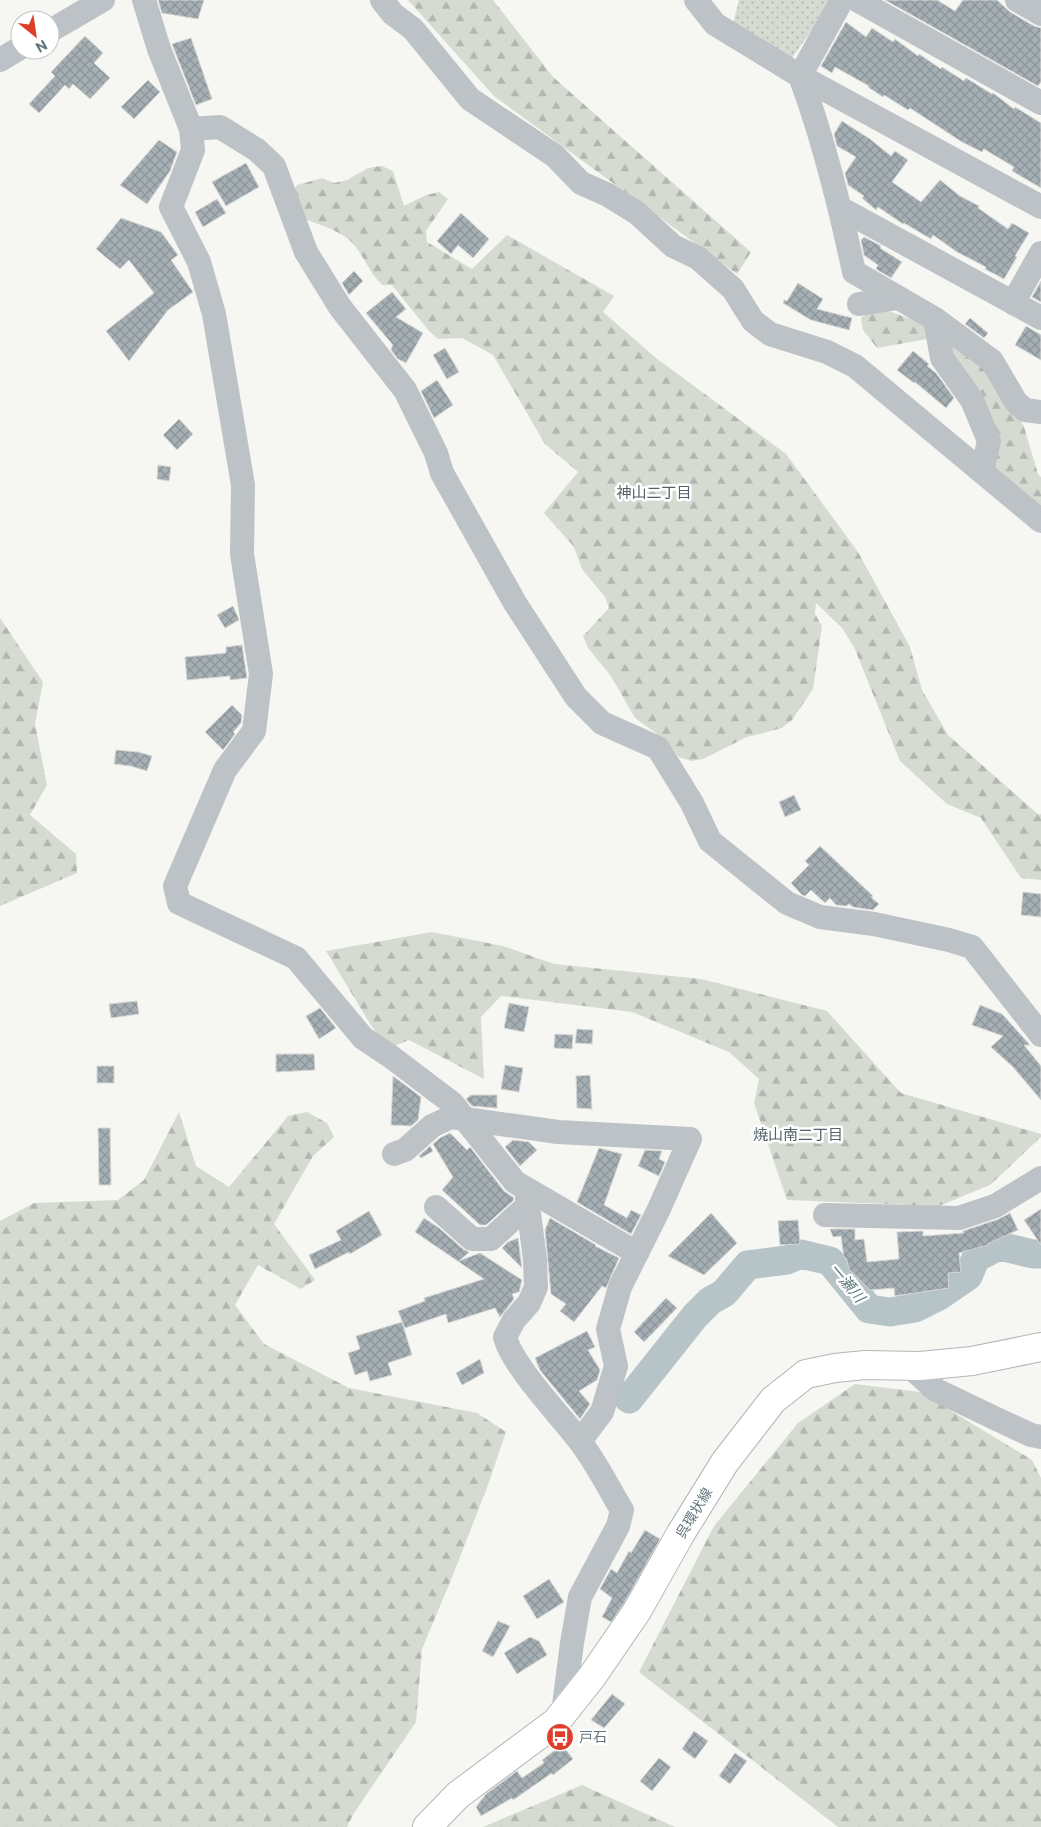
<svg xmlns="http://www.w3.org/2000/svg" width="1041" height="1827" font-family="Commissioner,'Noto Sans JP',sans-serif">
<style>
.grass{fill:url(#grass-dots)}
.forest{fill:url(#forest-firs)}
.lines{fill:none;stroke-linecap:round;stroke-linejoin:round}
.river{stroke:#b6c4c7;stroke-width:29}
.building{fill:url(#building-cross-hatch);stroke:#d7d7d5}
.major-casing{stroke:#b0b6b9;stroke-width:30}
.minor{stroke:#bcc2c5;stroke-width:24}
.major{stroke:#fff;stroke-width:28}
.labels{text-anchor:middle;stroke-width:5;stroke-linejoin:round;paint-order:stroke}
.street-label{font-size:14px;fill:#62757d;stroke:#fff}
.poi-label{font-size:14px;fill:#62757d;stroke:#fff;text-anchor:start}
.neighbourhood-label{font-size:15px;fill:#536268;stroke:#fff}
.water-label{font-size:15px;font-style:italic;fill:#617b7f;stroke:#fff}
</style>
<defs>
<pattern id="grass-dots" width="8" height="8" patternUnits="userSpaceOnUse" patternTransform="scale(1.25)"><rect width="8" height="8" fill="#d6dbd2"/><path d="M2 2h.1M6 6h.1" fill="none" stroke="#b1b6b0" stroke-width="1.8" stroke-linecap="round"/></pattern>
<pattern id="forest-firs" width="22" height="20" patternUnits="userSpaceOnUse" patternTransform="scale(1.25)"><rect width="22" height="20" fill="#d6dbd2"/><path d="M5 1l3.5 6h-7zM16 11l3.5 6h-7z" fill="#b1b6b0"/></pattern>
<pattern id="building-cross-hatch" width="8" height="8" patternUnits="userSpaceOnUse" patternTransform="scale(1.25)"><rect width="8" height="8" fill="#a6b0b4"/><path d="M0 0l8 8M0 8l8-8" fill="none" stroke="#8b9498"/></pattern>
</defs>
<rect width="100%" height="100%" fill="#f6f6f3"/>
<polygon class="grass" points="739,0 833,0 792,58 733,24"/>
<g class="forest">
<polygon points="408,0 493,0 553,77 751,252 737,274 494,96"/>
<path d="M382 166 393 171 404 206 426 195 439 192 448 199 426 231 427 242 472 269 507 235 614 296 603 312 656 358 786 454 858 552 910 647 922 690 948 735 1039 815 1041 814V880L1021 878 981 818 947 804 900 761 854 647 842 628 816 603 815 614 822 626 813 689 792 720 782 728 747 737 703 759 691 761 679 757 664 739 635 718 611 676 588 648 583 636 609 608 605 597 582 569 574 547 544 513 578 472 545 444 493 355 462 338 438 339 429 331 392 285H382C370 273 365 259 355 246 343 230 318 225 300 217L292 196 297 185 322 178 334 183 347 180 368 168Z"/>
<polygon points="871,309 883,309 919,322 996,374 1024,427 1038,474 1041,477 1041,514 991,472 993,447 927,339 877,348 863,330 861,318"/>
<polygon points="0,618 43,682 35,724 47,785 30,815 76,854 77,873 0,906"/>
<polygon points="432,932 503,946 554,964 701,979 827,1011 901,1093 1041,1134 1041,1137 990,1185 939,1206 787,1200 754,1103 759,1079 729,1052 632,1012 501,996 481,1017 484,1079 409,1040 387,1049 369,1022 326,951"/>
<polygon points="179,1112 196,1166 229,1187 288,1116 307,1112 327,1123 334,1137 313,1156 274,1224 315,1280 301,1289 258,1265 235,1305 264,1344 349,1388 477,1413 506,1432 488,1485 453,1575 422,1649 416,1722 354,1813 347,1827 0,1827 0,1221 34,1203 118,1200 144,1180"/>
<polygon points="855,1384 920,1392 1032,1460 1041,1478 1041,1827 838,1827 639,1672 714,1526 798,1423"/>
<polygon points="582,1785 675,1827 483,1827"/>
</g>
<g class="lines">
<polyline class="river" points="629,1399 695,1316 710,1301 724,1293 748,1265 787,1260 801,1254 830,1261 869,1309 890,1312 915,1308 939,1296 968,1276 976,1258 999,1246 1033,1254 1041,1254"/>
</g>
<g class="building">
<polygon points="158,0 204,0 198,19 162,13"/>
<polygon points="885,0 937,0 955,11 963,0 997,0 1010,12 1034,26 1041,28 1041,82 1038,86"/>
<polygon points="846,22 866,37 872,28 893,42 895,39 918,56 919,54 941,69 942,67 964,81 966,78 992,94 993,93 1014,109 1015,107 1041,123 1041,188 1012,171 1014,167 984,149 982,152 962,142 910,108 908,110 884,95 883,97 868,87 869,86 835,67 832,73 821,66"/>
<polygon points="85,36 103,53 94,63 110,78 90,99 73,84 69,89 65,85 39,113 29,104 55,76 51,72"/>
<polygon points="191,38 212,99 196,105 172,44"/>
<polygon points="148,80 160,92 134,119 121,107"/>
<polygon points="842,121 870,139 891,156 895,151 908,160 892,182 921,202 940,180 960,196 979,206 978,208 1008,229 1012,223 1029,233 1015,256 1017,257 1004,279 985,269 986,267 957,252 933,235 931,239 904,223 903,224 878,207 876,210 862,198 864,196 848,185 845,173 856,157 837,146 834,134"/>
<polygon points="159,140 177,152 170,171 147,204 120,185"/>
<polygon points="246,163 259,187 226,206 212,182"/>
<polygon points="217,199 226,213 203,227 195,212"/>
<polygon points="461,213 489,239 473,258 458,245 451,254 437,241"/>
<polygon points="121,218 161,232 178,255 171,260 193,292 168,310 129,361 106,331 154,293 129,260 120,269 96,249"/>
<polygon points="864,237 881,246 880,248 902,262 891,278 876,269 878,265 864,255 861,240"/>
<polygon points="354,271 363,281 349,295 342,283"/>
<polygon points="1041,281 1041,302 1032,297"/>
<polygon points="798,283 823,299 817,309 852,318 849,330 811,320 783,303 784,300 787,301"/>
<polygon points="392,292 406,309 396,317 423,333 406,363 398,359 391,350 393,345 366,313"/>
<polygon points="970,318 988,333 984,338 965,324"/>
<polygon points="1026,326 1041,335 1041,360 1015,345"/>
<polygon points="445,348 459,372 447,379 433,355"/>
<polygon points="913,351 929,364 927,366 936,373 954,398 946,408 915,382 914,383 897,370"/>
<polygon points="437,380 453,405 434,418 421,391"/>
<polygon points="179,419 193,434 177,450 163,435"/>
<polygon points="158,465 171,467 169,481 157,479"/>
<polygon points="233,606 239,620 225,628 217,615"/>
<polygon points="242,645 247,678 230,680 230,676 187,680 185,657 226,653 226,647"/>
<polygon points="232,705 242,715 241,723 233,732 235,734 223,750 205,732"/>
<polygon points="116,750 138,752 152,756 147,771 131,766 114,764"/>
<polygon points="794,795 801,810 785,817 779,802"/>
<polygon points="820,846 873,896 871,897 879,904 873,910 853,907 849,904 846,906 836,905 830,898 825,903 811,890 805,896 802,895 791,883 809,865 805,861"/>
<polygon points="1023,892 1041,894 1041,917 1021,915"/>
<polygon points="137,1001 139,1014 111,1018 109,1004"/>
<polygon points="509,1003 529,1007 524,1032 504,1028"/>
<polygon points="980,1005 1002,1014 1030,1045 1024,1045 1041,1066 1041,1100 1013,1067 991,1047 1003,1036 972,1025"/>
<polygon points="320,1008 336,1028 319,1039 306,1016"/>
<polygon points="577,1029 593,1030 592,1044 575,1043"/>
<polygon points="555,1034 573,1035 572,1049 554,1048"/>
<polygon points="276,1054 314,1054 315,1070 276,1072"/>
<polygon points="505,1065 523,1068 519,1092 501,1089"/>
<rect x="97" y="1066" width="17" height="17"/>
<polygon points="590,1075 592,1109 577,1108 576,1076"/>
<polygon points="393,1076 421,1097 418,1120 411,1126 391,1125"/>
<polygon points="471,1095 497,1095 497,1108 472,1106 466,1099"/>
<polygon points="98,1128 110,1128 111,1185 99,1185"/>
<polygon points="450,1133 467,1150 470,1147 504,1191 513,1197 514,1200 486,1225 480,1225 442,1190 453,1177 433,1144 440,1138"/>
<polygon points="513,1140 529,1142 537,1150 520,1166 505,1147"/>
<polygon points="430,1146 433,1151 421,1158 419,1156"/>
<polygon points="599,1148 622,1154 604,1205 627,1218 631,1210 641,1215 631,1234 577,1202"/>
<polygon points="645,1150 662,1151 659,1159 665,1162 659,1176 638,1166"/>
<polygon points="1041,1209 1041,1245 1024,1220"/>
<polygon points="369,1211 382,1235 350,1254 349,1252 315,1269 309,1255 341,1240 336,1231"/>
<polygon points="711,1213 737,1243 704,1275 668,1256"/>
<polygon points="1010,1213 1018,1230 987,1244 988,1245 959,1253 961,1272 948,1273 949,1288 895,1296 894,1288 870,1290 849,1269 846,1258 844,1258 841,1236 833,1237 830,1229 855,1229 855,1240 864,1239 867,1262 899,1259 897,1232 923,1231 923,1236 964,1233 963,1231 999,1219"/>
<polygon points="424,1218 439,1228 463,1249 469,1252 459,1261 480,1253 522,1280 519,1292 512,1294 514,1299 500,1317 495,1308 448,1323 446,1314 405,1328 398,1311 425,1301 424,1298 484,1279 415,1232"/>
<polygon points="550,1218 596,1245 595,1246 619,1258 606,1288 602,1286 574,1322 560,1311 566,1304 551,1294 545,1230"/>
<polygon points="798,1220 800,1244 780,1245 778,1221"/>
<polygon points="518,1238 521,1261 522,1268 502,1248 508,1242"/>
<polygon points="666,1298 677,1308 644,1342 634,1332"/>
<polygon points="402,1322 412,1355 388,1363 392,1375 370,1381 367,1371 355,1375 348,1353 360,1349 356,1336"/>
<polygon points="587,1331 595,1347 588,1350 600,1370 597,1380 579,1391 590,1404 580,1419 540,1370 535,1358"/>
<polygon points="480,1359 484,1373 462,1385 456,1373"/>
<polygon points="645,1530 660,1539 624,1603 611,1622 602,1617 612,1598 600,1589 611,1569 617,1573 629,1551 631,1553"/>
<polygon points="549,1579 564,1602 537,1619 523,1596"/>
<polygon points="498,1621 510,1626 493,1657 482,1651"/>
<polygon points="530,1637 539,1641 547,1655 517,1674 504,1653"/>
<polygon points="612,1694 625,1704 604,1728 591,1720"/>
<polygon points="694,1731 708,1741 695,1759 682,1749"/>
<polygon points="562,1745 573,1759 553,1775 552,1773 513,1800 512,1798 481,1816 476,1807 486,1794 517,1771 522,1778 544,1763 542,1760"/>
<polygon points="735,1753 747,1761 730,1784 719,1776"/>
<polygon points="659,1758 671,1767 652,1791 640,1781"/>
</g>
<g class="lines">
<g class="major-casing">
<polyline id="major" points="427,1827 458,1795 556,1722 591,1678 637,1611 681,1533 725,1462 773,1400 806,1374 835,1368 865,1365 920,1366 972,1361 1041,1347"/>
</g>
<g class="minor">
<polyline points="144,0 159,49 191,129 193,150 171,207 199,262 214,314 243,485 242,554 261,674 254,731 225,770 175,886 179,903 296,958 363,1038 390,1056 452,1103 515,1182 637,1253"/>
<polyline points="382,0 393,14 413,29 470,99 555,156 581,183 608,195 637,213 673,246 698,258 733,289 753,321 770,334 827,352 855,366 1041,521"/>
<polyline points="696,0 715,24 800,76 1041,207"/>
<path d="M842 0 800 76C824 140 840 206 854 272L935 319 992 361 1016 402 1025 410 1041 412"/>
<polyline points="857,0 1041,103"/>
<polyline points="1017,0 1041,14"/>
<polyline points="50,31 103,0"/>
<polyline points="0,60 20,48"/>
<polyline points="191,129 220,127 257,150 274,166 306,252 340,307 405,390 436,453 442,473 515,603 576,697 602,723 658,748 692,803 710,841 787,903 820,917 874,924 949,940 972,947 1041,1035"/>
<polyline points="840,208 1041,318"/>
<polyline points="1013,303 1041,253"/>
<polyline points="859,304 898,298"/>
<polyline points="935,319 942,358 972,400 989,441 982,471"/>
<polyline points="394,1154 405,1150 432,1126 451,1117 558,1132 690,1139 659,1209 620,1287 608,1329 616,1366 602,1412 580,1441"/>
<path d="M526 1189 535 1260 536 1287 529 1303 514 1320 505 1337C512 1365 559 1414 578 1439 595 1460 608 1487 622 1510L618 1526 580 1597 572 1643 563 1713"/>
<polyline points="436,1207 472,1239 491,1239 527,1206"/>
<polyline points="825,1215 959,1218 995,1206 1041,1178"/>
<polyline points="909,1366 936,1390 1005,1423 1031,1435 1041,1437"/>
</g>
<use href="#major" class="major"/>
</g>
<defs>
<g id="bus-disc" transform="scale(1.4375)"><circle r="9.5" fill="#df3e2a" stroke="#fff"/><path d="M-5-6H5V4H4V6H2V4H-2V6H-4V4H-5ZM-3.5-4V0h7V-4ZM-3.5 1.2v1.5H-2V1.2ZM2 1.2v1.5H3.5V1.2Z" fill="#fff"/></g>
</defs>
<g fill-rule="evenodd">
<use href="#bus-disc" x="560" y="1737"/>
</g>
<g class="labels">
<g class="street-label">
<text transform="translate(694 1513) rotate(-59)" y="5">呉環状線</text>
</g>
<g class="poi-label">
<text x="579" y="1742">戸石</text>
</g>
<g class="neighbourhood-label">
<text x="654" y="498">神山二丁目</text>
<text x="798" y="1140">焼山南二丁目</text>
</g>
<g class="water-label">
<text transform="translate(847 1283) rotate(50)" y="5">一瀬川</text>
</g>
</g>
<g transform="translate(35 35) rotate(150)"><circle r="24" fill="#ffffff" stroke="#c0c8cb"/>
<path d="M0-4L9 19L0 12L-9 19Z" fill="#df3e2a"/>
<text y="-8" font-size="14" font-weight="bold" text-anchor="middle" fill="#62757d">N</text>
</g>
</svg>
